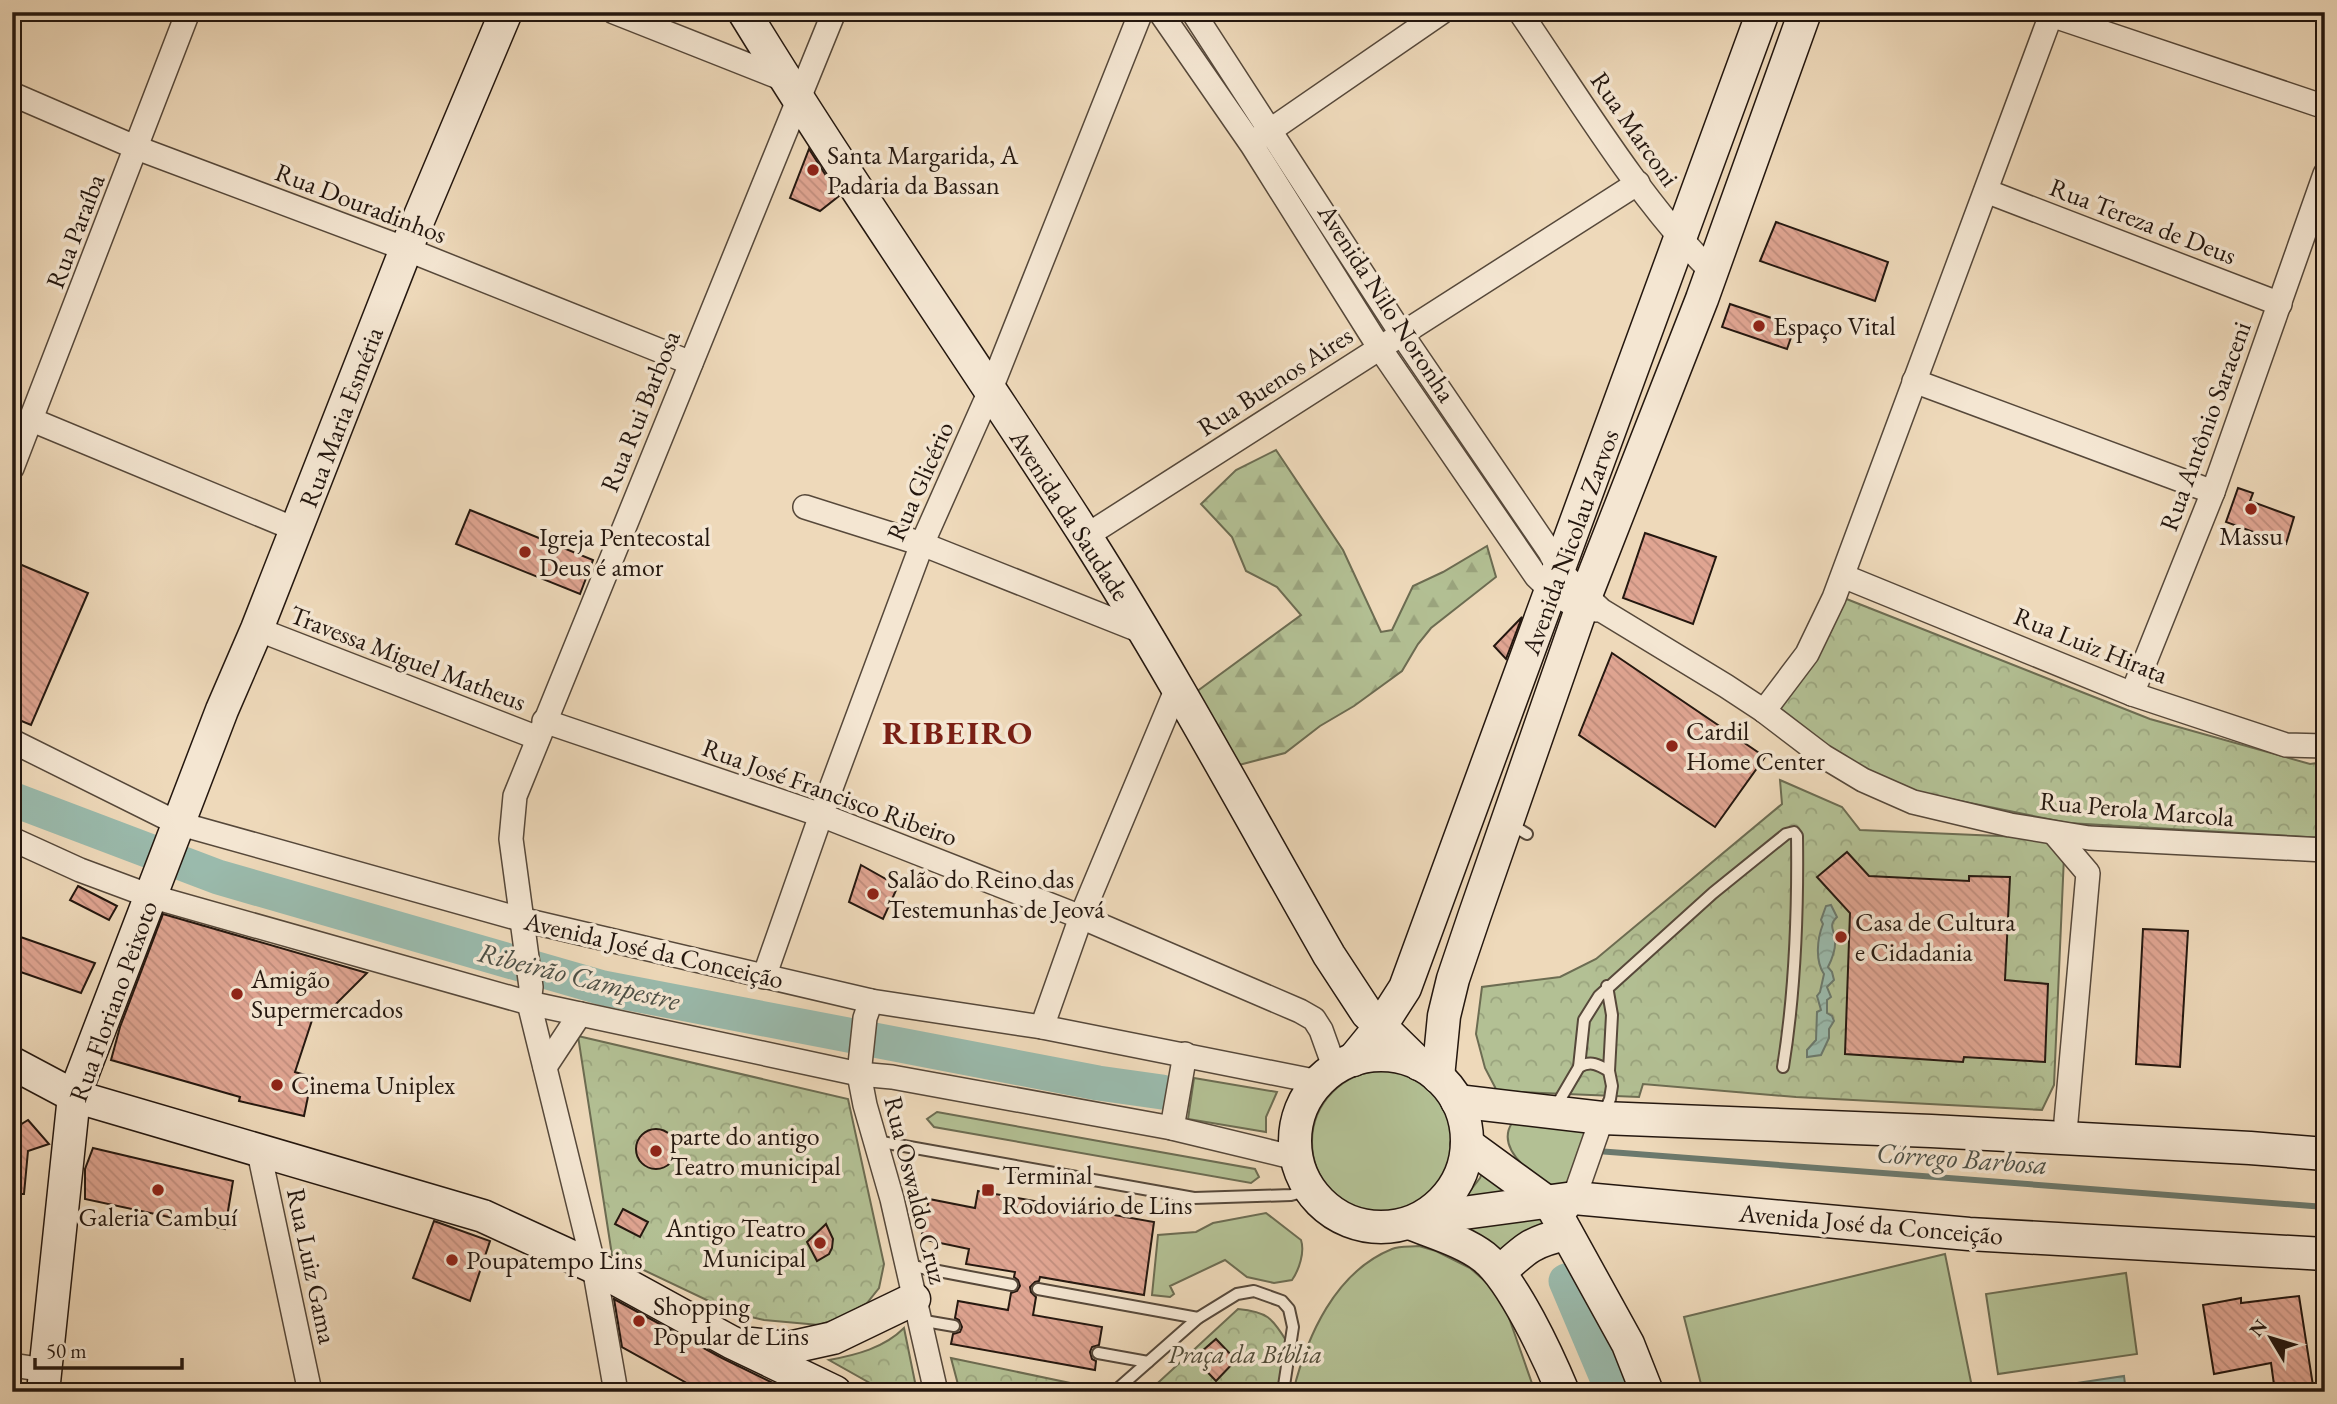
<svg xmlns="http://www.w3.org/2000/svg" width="2337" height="1404" font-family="'EB Garamond',serif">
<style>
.green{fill:#b3c094;stroke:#6c6c52;stroke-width:2}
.forest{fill:url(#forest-firs);stroke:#6c6c52;stroke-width:2}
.park{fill:url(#park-crowns);stroke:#6c6c52;stroke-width:2}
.water{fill:url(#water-waves);stroke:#6b796d;stroke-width:2}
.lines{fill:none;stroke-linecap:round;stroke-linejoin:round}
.stream{stroke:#6b796d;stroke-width:6}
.river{stroke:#9abaac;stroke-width:35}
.building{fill:url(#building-back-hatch);stroke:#24170f;stroke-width:2}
.lane-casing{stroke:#56483a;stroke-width:14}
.street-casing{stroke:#56483a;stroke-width:26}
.secondary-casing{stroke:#24170f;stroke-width:35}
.lane{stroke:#f4e6d2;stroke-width:10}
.street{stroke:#f4e6d2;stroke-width:23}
.secondary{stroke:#f4e6d2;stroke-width:32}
.poi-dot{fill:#8f2418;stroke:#f4e6d2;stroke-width:2.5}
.labels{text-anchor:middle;stroke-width:7;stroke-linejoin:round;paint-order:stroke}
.street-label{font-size:26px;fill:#24170f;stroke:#f4e6d2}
.poi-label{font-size:26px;fill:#24170f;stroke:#f4e6d2;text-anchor:start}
.park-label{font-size:26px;font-style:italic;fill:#4f4a37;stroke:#f4e6d2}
.water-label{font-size:28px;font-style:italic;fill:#4d5046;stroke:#f4e6d2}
.district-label{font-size:33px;font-weight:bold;letter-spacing:2px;fill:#7a1f14;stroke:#f4e6d2}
</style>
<defs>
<pattern id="forest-firs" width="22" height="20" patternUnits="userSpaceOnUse" patternTransform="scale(1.75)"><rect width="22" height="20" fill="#b3c094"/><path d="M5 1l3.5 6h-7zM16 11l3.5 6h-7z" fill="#9aa47e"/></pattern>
<pattern id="park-crowns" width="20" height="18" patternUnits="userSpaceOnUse" patternTransform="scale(1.75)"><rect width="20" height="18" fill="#b3c094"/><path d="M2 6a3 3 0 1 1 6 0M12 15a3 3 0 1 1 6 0" fill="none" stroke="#9aa47e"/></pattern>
<pattern id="water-waves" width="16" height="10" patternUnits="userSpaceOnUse" patternTransform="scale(1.75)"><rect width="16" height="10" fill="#9abaac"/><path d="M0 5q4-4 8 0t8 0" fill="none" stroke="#859f93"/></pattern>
<pattern id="building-back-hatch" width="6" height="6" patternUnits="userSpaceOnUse" patternTransform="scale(1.75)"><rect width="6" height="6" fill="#e0a592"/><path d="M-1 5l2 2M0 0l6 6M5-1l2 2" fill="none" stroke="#c08d7d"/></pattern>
</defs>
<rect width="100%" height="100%" fill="#eed9ba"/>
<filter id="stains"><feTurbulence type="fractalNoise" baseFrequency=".00286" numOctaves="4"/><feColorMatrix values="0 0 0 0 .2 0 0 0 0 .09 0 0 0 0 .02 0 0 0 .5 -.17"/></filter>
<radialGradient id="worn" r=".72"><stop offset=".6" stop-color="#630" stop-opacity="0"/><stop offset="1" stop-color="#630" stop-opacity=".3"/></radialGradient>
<g class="green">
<circle cx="1383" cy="1142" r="71"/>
<polygon points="1194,1078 1277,1092 1266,1117 1266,1132 1188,1119"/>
<polygon points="937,1112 1255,1169 1259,1177 1251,1183 934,1127 927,1119"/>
<path d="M1587 1120 1575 1191 1565 1194C1542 1182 1493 1152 1512 1123Z"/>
<polygon points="1485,1165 1513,1197 1463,1200 1480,1178"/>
<path d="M1266 1213 1301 1240C1305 1252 1299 1270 1292 1280L1274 1283 1247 1277 1225 1260 1170 1286 1174 1294 1170 1297 1152 1295 1158 1235 1196 1232 1213 1223Z"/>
<polygon points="1537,1213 1548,1224 1501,1261 1456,1228"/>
<path d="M1419 1246 1436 1251 1470 1268 1501 1295 1535 1392H1293C1307 1336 1335 1272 1392 1249 1400 1246 1411 1247 1419 1246Z"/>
<polygon points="1945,1254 1973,1392 1703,1392 1684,1317"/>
<polygon points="2126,1273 2137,1354 1998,1374 1986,1294"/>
</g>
<polygon class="forest" points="1276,450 1343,550 1381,632 1392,630 1413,586 1443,572 1487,546 1496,577 1431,628 1418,644 1402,671 1354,706 1320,726 1285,753 1235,766 1192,695 1301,615 1277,587 1246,571 1232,537 1201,504 1236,470"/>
<g class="park">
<polygon points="1844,598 2150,719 2310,764 2325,762 2325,838 2068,823 1921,793 1860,770 1803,729 1776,705"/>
<polygon points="1780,780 1842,807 1860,830 2044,838 2064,856 2054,1085 2042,1110 1796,1097 1643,1084 1639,1097 1497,1091 1485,1068 1476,1034 1482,987 1560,977 1596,959 1782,804"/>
<polygon points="578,1036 848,1099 884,1264 879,1288 867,1303 840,1318 819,1325 764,1320 734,1313 612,1255"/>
<path d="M1238 1309C1267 1312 1272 1317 1287 1342L1277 1392H1148Z"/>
<path d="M904 1328 917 1392H886L829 1360C856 1355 884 1348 904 1328Z"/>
<polygon points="951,1358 1099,1389 1095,1392 960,1392"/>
</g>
<g class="water">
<path d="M1831 905 1837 917C1828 926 1834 929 1835 939 1836 948 1832 959 1828 967L1832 972 1834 980 1827 987 1831 997 1827 1000V1013L1832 1016 1834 1021 1829 1029V1038L1821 1055 1807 1057V1050L1816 1040 1817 1012 1821 1010 1817 996 1820 992 1824 974C1815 961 1817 939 1823 924L1821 920 1826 906Z"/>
<polygon points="2124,1376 2126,1392 2051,1392 2050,1387"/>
</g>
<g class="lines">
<polyline class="stream" points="1597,1151 2325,1207"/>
<g class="river">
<polyline points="12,799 218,877 603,988 1098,1083 1162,1092"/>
<polyline points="1566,1281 1613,1392"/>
</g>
</g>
<g class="building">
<polygon points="809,149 839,196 820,211 790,198"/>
<polygon points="1776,222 1888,262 1875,301 1760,261"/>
<polygon points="1730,304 1795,326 1787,349 1722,327"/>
<polygon points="2238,488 2253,493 2250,501 2294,517 2286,544 2226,522"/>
<polygon points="470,510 593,560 580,594 456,544"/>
<polygon points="1645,533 1716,557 1693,624 1623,598"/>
<polygon points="17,563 88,593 31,725 12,717 12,575"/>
<polygon points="1522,617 1506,659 1494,646"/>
<polygon points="1612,653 1765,757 1715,827 1579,735"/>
<polygon points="1847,852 1869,876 1969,881 1969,876 2010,877 2005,980 2048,984 2045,1062 1964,1057 1963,1062 1845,1054 1850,913 1817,877"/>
<polygon points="861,865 898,886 883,919 849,902"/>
<polygon points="78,886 117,906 109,920 70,900"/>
<polygon points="163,914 367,973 324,1016 317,1005 295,1072 312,1077 304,1116 239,1101 240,1097 111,1060 120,1027"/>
<polygon points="2143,929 2188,931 2180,1067 2136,1064"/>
<polygon points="12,934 95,963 81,993 12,969"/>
<polygon points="28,1120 49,1144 28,1151 24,1194 12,1194 12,1130"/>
<circle cx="656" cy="1149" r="20"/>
<polygon points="93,1148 233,1181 225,1229 85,1199 85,1169"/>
<polygon points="978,1191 1154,1222 1144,1295 1040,1277 1039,1281 1035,1282 1030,1287 1031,1292 1036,1297 1033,1315 1102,1327 1099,1345 1092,1347 1090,1352 1092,1359 1096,1361 1095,1370 951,1344 953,1334 960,1332 962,1327 959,1320 955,1318 958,1301 1008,1310 1011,1293 1017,1291 1020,1286 1018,1280 1014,1277 1015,1272 966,1264 969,1249 921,1239 929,1199 975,1208"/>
<polygon points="623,1209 648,1222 640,1237 615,1224"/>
<polygon points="434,1221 490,1241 470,1301 413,1278"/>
<polygon points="826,1224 833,1239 832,1248 829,1254 817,1261 807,1242"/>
<polygon points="2299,1296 2314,1392 2275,1392 2271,1363 2214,1374 2203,1305 2241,1298 2241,1303"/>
<polygon points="614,1299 722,1358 791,1392 703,1392 622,1347"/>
<polygon points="1216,1339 1236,1360 1216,1381 1194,1358"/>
</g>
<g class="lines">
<g class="lane-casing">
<g id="lane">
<polyline points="1510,824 1527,834"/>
<path d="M1579 1067 1584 1020 1599 996 1713 893 1786 834 1794 832 1797 836C1798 911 1795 993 1783 1067"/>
<path d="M1555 1108 1579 1067C1591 1060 1599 1065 1609 1071"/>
<polyline points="1603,1115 1610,1099 1612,1086 1609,1071 1612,1015 1607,986"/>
<polyline points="876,1141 1194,1198 1291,1195 1310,1190"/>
<polyline points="907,1265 1012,1285"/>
<polyline points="1038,1289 1198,1318"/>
<polyline points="919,1320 954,1326"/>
<polyline points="1098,1353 1148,1362"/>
<polyline points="1114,1392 1198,1318 1237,1294 1254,1291 1282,1301 1289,1309 1293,1327 1283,1392"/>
</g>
</g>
<g class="street-casing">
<g id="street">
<polyline points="614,12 786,80"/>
<path d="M1160 12 1252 145 1379 347 1536 576C1553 593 1572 609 1596 610"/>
<polyline points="1193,12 1401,333 1550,552 1559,570 1601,610 1726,686 1764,711 1823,756 1863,780 1913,802 2010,825 2089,838 2325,850"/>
<path d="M1520 12C1579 98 1638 198 1712 272"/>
<polyline points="2051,15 2325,107"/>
<polyline points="12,94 137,148 406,249 691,363"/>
<polyline points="1259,138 1442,12"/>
<polyline points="1986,191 2280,304"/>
<polyline points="1914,381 2213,492"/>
<polyline points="32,420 297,530"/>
<polyline points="12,468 188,12"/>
<polyline points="805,507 922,544 1146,633"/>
<polyline points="1086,536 1638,183"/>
<polyline points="1843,576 2132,694 2286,745 2325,746"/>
<polyline points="257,629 538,738"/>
<polyline points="2132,694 2213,492 2325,174"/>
<polyline points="1764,711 1807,654 1834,598 2052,12"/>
<polyline points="544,721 821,815 1081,917 1300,1011 1314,1019 1321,1030 1335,1069"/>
<polyline points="12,741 177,823 520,919 871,1001 1042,1027 1319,1082"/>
<polyline points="2054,833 2088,873 2066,1121"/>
<polyline points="12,839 80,870 150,896 529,1003 859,1074 892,1077 1172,1128 1296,1158"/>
<polyline points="764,977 821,815 922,544 990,391 1141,12"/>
<polyline points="871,1001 865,1018 859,1074 865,1105 892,1199 936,1392"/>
<polyline points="1042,1027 1081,917 1177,688"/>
<polyline points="545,1067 580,1014"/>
<polyline points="1172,1128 1185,1054"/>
<polyline points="259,1152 310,1392"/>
<polyline points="1567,1209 1574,1198 1602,1118"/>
<polyline points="12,1365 45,1370"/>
<polyline points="616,1392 594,1267 529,1003 531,987 511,839 515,796 834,12"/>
</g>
</g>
<g class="secondary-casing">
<g id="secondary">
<path d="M744 12C853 190 973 360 1085 535 1172 672 1249 815 1329 955L1367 1013 1419 1064"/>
<circle cx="1381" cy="1141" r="86"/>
<polyline points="1353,1060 1380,1027 1405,988 1763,12"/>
<polyline points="12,1063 74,1096 483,1216 594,1267 731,1342 835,1392"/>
<polyline points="1438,1077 1444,1016 1453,979 1474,917 1586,595 1702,299 1805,12"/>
<polyline points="1457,1101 1602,1118 1931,1131 2250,1148 2325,1154"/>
<polyline points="1467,1144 1548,1203 1554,1210 1628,1344 1647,1392"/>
<polyline points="1419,1219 1574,1198 1969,1234 2325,1254"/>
<path d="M1410 1223C1434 1233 1463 1241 1484 1257 1513 1280 1548 1356 1563 1392"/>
<path d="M1500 1272C1526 1248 1531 1242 1566 1234"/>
<polyline points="751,1344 788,1348 833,1338 914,1299"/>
<polyline points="43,1392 74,1096 222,710 257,629 406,249 506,12"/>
</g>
</g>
<use href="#lane" class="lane"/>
<use href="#street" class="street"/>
<use href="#secondary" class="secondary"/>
</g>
<g class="poi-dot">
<circle cx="813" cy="170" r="7"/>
<circle cx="1759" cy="326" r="7"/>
<circle cx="2251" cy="509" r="7"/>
<circle cx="525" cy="552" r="7"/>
<circle cx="1672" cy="746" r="7"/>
<circle cx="873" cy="894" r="7"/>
<circle cx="1841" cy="937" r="7"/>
<circle cx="237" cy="994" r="7"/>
<circle cx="277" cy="1085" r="7"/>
<circle cx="656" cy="1151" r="7"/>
<circle cx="158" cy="1190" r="7"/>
<rect x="981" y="1183" width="14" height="14" rx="3.5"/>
<circle cx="820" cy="1243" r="7"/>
<circle cx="452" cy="1260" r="7"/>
<circle cx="639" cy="1321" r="7"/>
</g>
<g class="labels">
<g class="street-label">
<text transform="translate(1635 129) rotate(55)" y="9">Rua Marconi</text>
<text transform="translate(361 203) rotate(21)" y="9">Rua Douradinhos</text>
<text transform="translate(2143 221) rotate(21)" y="9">Rua Tereza de Deus</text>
<text transform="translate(75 231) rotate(-69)" y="9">Rua Paraíba</text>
<text transform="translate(1387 303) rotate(57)" y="9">Avenida Nilo Noronha</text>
<text transform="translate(1275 381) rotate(-33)" y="9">Rua Buenos Aires</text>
<text transform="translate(640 411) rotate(-68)" y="9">Rua Rui Barbosa</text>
<text transform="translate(341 417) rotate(-69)" y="9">Rua Maria Esméria</text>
<text transform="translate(2205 426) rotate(-70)" y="9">Rua Antônio Saraceni</text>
<text transform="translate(920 481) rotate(-66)" y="9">Rua Glicério</text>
<text transform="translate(1070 515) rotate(57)" y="9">Avenida da Saudade</text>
<text transform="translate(1570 542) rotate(-70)" y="9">Avenida Nicolau Zarvos</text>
<text transform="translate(2091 645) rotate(22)" y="9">Rua Luiz Hirata</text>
<text transform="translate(408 658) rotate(21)" y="9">Travessa Miguel Matheus</text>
<text transform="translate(830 792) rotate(20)" y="9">Rua José Francisco Ribeiro</text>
<text transform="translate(2137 809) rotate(5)" y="9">Rua Perola Marcola</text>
<text transform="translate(654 950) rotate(13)" y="9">Avenida José da Conceição</text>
<text transform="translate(113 1001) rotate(-70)" y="9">Rua Floriano Peixoto</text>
<text transform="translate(916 1190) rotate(76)" y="9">Rua Oswaldo Cruz</text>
<text transform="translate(1871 1224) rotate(5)" y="9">Avenida José da Conceição</text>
<text transform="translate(312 1266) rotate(78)" y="9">Rua Luiz Gama</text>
</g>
<g class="poi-label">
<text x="827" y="164">Santa Margarida, A<tspan x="827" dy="30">Padaria da Bassan</tspan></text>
<text x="1773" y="335">Espaço Vital</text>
<text x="2251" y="545" text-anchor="middle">Massu</text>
<text x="539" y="546">Igreja Pentecostal<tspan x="539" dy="30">Deus é amor</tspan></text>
<text x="1686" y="740">Cardil<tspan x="1686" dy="30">Home Center</tspan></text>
<text x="887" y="888">Salão do Reino das<tspan x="887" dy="30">Testemunhas de Jeová</tspan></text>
<text x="1855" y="931">Casa de Cultura<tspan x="1855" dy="30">e Cidadania</tspan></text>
<text x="251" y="988">Amigão<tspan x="251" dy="30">Supermercados</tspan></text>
<text x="291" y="1094">Cinema Uniplex</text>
<text x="670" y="1145">parte do antigo<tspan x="670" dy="30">Teatro municipal</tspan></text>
<text x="1002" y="1184">Terminal<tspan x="1002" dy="30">Rodoviário de Lins</tspan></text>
<text x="158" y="1226" text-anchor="middle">Galeria Cambuí</text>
<text x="806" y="1237" text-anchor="end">Antigo Teatro<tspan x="806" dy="30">Municipal</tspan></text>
<text x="466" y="1269">Poupatempo Lins</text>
<text x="653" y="1315">Shopping<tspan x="653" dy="30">Popular de Lins</tspan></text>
</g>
<g class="park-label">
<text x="1245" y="1363">Praça da Bíblia</text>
</g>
<g class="water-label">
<text transform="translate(579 976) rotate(14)" y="10">Ribeirão Campestre</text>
<text transform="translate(1962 1158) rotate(4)" y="10">Córrego Barbosa</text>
</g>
<g class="district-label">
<text x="958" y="744">RIBEIRO</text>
</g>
</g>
<rect width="2337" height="1404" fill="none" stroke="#eed9ba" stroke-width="42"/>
<rect x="14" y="14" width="2309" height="1376" fill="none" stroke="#24170f" stroke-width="3.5"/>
<rect x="21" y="21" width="2295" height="1362" fill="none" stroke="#24170f" stroke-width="2"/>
<g transform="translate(2271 1338) rotate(308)" stroke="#f4e6d2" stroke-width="5" paint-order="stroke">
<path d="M0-5L12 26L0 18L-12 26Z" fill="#24170f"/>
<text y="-10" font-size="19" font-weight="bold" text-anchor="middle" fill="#24170f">N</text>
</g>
<path d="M35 1358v10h147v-10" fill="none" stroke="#24170f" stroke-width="3.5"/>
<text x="46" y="1358" font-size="21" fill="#24170f" stroke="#f4e6d2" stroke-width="5" paint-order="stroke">50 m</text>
<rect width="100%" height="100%" filter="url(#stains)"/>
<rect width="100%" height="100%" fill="url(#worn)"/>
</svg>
